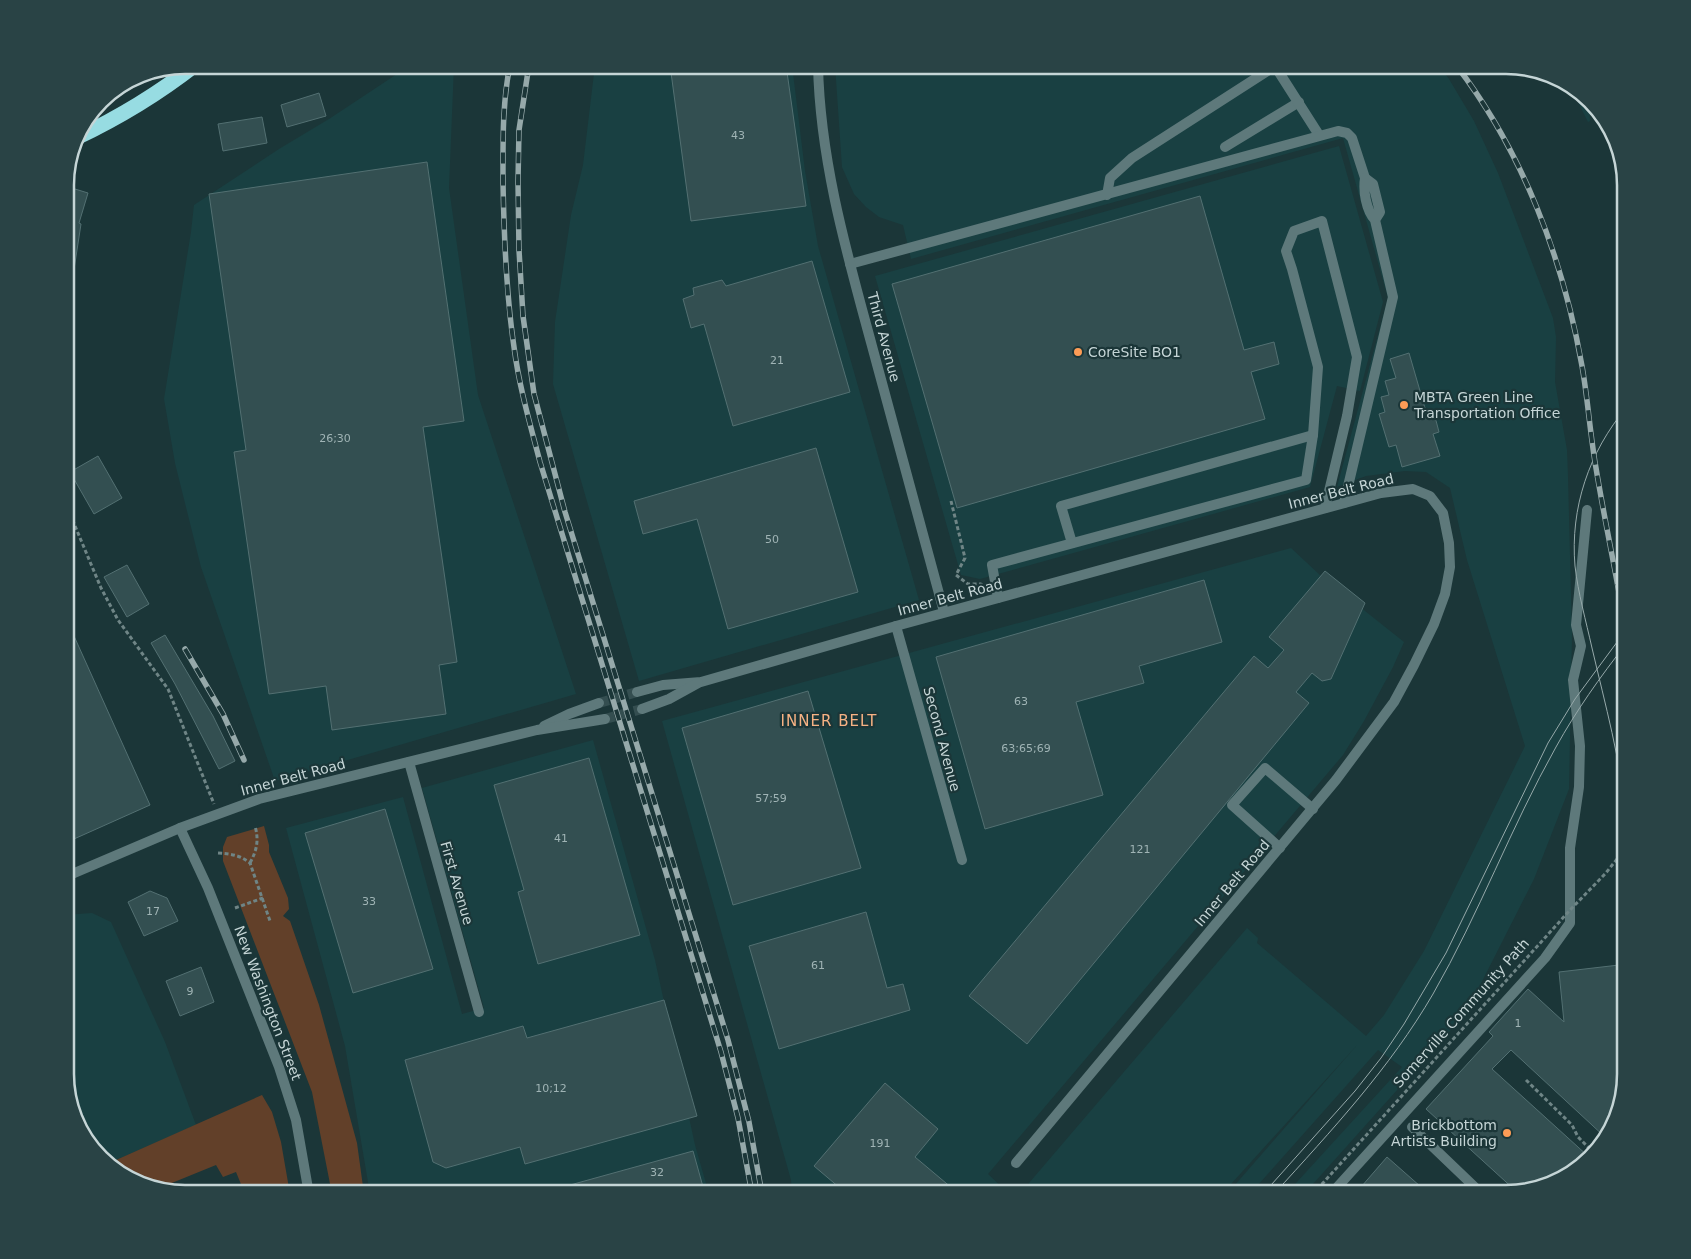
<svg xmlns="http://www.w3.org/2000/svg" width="1691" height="1259" font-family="'DejaVu Sans',sans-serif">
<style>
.built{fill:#194042}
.green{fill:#624029}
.building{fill:#334f51;stroke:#537072}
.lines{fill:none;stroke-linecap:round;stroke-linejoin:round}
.minor-tunnel{stroke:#344e50;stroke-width:10;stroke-dasharray:10 5;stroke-linecap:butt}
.path{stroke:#6f8586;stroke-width:3;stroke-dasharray:4 2.5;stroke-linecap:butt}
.service{stroke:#5e797b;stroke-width:10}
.minor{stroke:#5e797b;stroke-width:10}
.motorway{stroke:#97dce2;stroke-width:15}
.tram{stroke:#96a9aa;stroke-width:1}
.rail-casing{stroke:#96a9aa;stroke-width:5.5}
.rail{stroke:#1b3638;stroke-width:4;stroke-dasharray:11;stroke-linecap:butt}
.path-bridge{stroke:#6f8586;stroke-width:3;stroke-dasharray:4 2.5;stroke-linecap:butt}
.poi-dot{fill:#fd9c56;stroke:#1b3638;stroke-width:2}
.labels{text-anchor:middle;stroke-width:4.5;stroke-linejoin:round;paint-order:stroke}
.number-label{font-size:11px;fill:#a0b4b5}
.street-label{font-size:14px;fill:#c5d5d6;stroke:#1b3638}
.poi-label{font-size:14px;fill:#c5d5d6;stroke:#1b3638;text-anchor:start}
.neighbourhood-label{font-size:15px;letter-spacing:1px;fill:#f6b284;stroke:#1b3638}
.rim{fill:none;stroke:#c5d5d6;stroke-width:2.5}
</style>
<rect width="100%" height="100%" fill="#1b3638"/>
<g class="built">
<polygon points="418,65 454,65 449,188 478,395 576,694 275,781 201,567 175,463 164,399 191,232 194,205 279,149 329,119 397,74"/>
<polygon points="595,65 792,65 805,171 818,246 919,600 639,681 553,384 555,322 571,215 583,165"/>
<polygon points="835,65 1438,65 1449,79 1474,121 1498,173 1553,318 1556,337 1555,382 1567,450 1568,477 1572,634 1569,789 1534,879 1466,1013 1304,1194 1286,1194 1402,1067 1378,1050 1250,1194 1227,1194 1358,1044 1222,1194 1024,1194 1029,1183 1247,928 1258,938 1257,943 1366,1036 1384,1015 1424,951 1525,746 1467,560 1450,488 1426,472 1405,471 1366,476 1337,487 1388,298 1343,138 911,259 903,225 879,217 866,207 854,194 842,167"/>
<polygon points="1569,84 1579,90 1589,102 1590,121 1588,122"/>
<polygon points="1339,146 1383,302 1360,391 1337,386 1310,487 980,579 961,575 875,276"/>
<polygon points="1291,548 1321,576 1404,642 1393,667 1364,721 1343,755 988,1174 1009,1194 792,1194 791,1180 662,721"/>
<polygon points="593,740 655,960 695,1145 709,1194 370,1194 345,1046 286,828 403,797 462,1014 484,1008 422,788"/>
<polygon points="92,913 111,922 165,1042 196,1125 107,1164 81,1134 65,1082 65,915"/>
</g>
<g class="green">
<polygon points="264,826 269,845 269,852 288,898 289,909 283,916 290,921 319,1005 357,1143 364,1194 332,1194 312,1092 223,861 223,847 227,837"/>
<polygon points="262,1095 272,1112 281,1142 290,1194 245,1194 236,1172 223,1177 216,1165 157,1189 146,1188 112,1169 107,1164"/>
</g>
<g class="building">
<polygon points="670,65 786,65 806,206 691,221"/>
<polygon points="319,93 326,116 287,127 281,105"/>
<polygon points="262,117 267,143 223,151 218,124"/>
<polygon points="427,162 464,421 423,427 457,662 439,665 446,714 332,730 326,686 269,694 234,452 246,450 209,194"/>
<polygon points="75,189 88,193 79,223 81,224 73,276 65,275 65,220"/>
<polygon points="1200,196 1244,350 1274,342 1279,364 1251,372 1265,419 957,508 892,284"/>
<polygon points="812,261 850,392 733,426 704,324 691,328 683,299 694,295 693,288 722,280 726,286"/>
<polygon points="1409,353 1427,415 1434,413 1439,432 1433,434 1440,456 1402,467 1396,445 1389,447 1379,414 1385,412 1381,397 1389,395 1385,381 1396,378 1390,359"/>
<polygon points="816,448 858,592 728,629 697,519 643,534 634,501"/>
<polygon points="98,456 122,498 94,514 70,472"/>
<polygon points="127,565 149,604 127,617 104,577"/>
<polygon points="1325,571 1365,603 1331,679 1322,681 1312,673 1296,692 1309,703 1027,1044 969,996 1254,656 1268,668 1284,650 1269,637"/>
<polygon points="1204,580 1222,642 1139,666 1144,683 1076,702 1103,795 985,829 936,657"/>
<polygon points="65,616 150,805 65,843"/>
<polygon points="165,635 213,716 235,761 219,769 175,684 151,643"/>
<polygon points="808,691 861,868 733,905 682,728"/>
<polygon points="589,758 640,935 538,964 518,892 524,890 494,785"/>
<polygon points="385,809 433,969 353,993 305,833"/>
<polygon points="150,891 167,898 178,921 144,936 128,902"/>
<polygon points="866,912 887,988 903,984 910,1010 779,1049 749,946"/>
<polygon points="1619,965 1626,1029 1626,1074 1620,1113 1606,1138 1511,1050 1492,1069 1589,1157 1559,1182 1517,1192 1426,1109 1493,1036 1489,1032 1528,989 1564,1022 1559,972"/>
<polygon points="201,967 214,1002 180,1016 166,981"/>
<polygon points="664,1000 697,1116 525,1164 520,1147 446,1168 433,1162 405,1060 523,1026 527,1038"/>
<polygon points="885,1083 938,1129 915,1157 959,1194 847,1194 814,1166"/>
<polygon points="693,1151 705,1194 553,1194 552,1190"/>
<polygon points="1387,1157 1429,1194 1355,1194"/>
</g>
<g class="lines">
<g class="minor-tunnel">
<polyline points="599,703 637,692"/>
<polyline points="605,719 642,709"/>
</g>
<g class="path">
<polyline points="951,501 965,558 956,575 968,584 981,584 983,586"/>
<polyline points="65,502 101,588 118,620 168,689 214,804"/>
<path d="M218 853C231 854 240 855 250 863L270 921"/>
<path d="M250 863C257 850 259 840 255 826"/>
<polyline points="235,908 263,898"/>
<polyline points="1526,1080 1572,1125 1578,1137 1594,1153"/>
</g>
<g class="service">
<polyline points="1225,147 1299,102"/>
<polyline points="1107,195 1110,178 1132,158 1275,66 1319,135"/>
<polyline points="850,264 1338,131 1347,133 1352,138 1365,178"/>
<path d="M1344 503 1393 297 1375 220C1366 210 1363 191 1365 178L1373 184 1380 212 1375 220"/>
<polyline points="1072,543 1061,506 1313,435"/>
<polyline points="998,598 992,565 1306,480 1313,435 1318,367 1292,269 1286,251 1294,231 1322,221 1357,357 1347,416 1325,508"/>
<polyline points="1280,848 1232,805 1265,768 1313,809"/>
<polyline points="1331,1194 1545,958 1570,923 1570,848 1579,787 1580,746 1573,680 1581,646 1576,625 1587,510"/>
</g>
<g class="minor">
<path d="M818 65C820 161 847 254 872 346 896 435 920 524 944 612"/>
<polyline points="896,626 962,860"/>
<polyline points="637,692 663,685 701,682 896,626 1381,493 1413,489 1430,496 1443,513 1449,543 1450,567 1445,594 1434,624 1414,665 1394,702 1336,780 1016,1163"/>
<polyline points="642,709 669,699 698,683"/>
<polyline points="544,726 569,714 599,703"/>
<polyline points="409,762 479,1012"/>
<polyline points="180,828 208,888 279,1067 296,1120 309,1194"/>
<polyline points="65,877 180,828 259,799 537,730 605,719"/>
<polyline points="1412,1127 1482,1194"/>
</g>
<path class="motorway" d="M76 138C118 118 158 94 195 65"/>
<g class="tram">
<path d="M1626 408C1589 452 1570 508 1575 566 1578 593 1586 621 1592 648 1605 704 1621 761 1626 818"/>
<polyline points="1263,1194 1355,1091 1381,1058 1404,1024 1446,953 1548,743 1575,699 1626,630"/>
<path d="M1274 1194C1332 1130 1390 1068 1433 994 1479 914 1511 827 1556 747 1576 711 1600 677 1626 644"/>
</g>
<g class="rail-casing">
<g id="rail">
<path d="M510 65C502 104 503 144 503 183 504 237 506 293 514 347 519 386 530 424 540 462L721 1052 738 1118 752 1194"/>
<polyline points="529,65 519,130 518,182 519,250 523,316 534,394 565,512 728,1040 749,1122 762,1194"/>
<path d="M1456 65C1523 152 1563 259 1582 366 1588 400 1590 434 1596 468 1605 523 1617 577 1626 632"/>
<polyline points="185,649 223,714 244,760"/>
</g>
</g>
<use href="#rail" class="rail"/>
<polyline class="path-bridge" points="1313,1194 1571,909 1605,874 1626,848"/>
</g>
<g class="poi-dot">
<circle cx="1078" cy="352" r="5"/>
<circle cx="1404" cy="405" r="5"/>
<circle cx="1507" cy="1133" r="5"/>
</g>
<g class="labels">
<g class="number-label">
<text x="738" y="139">43</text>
<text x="777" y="364">21</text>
<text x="335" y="442">26;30</text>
<text x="772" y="543">50</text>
<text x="1021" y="705">63</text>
<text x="1026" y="752">63;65;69</text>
<text x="771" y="802">57;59</text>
<text x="561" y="842">41</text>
<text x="1140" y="853">121</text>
<text x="369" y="905">33</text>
<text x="153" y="915">17</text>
<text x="818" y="969">61</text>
<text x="190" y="995">9</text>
<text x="1518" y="1027">1</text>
<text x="551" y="1092">10;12</text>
<text x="880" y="1147">191</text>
<text x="657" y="1176">32</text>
</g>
<g class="street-label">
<text transform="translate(884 337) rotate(75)" y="5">Third Avenue</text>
<text transform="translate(1341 491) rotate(-14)" y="5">Inner Belt Road</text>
<text transform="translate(950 597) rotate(-15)" y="5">Inner Belt Road</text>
<text transform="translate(942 739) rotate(75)" y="5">Second Avenue</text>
<text transform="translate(293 777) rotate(-15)" y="5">Inner Belt Road</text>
<text transform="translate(457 883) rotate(74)" y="5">First Avenue</text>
<text transform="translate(1232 883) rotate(-50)" y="5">Inner Belt Road</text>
<text transform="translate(268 1003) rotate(69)" y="5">New Washington Street</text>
<text transform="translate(1461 1013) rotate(-48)" y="5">Somerville Community Path</text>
</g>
<g class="poi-label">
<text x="1088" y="357">CoreSite BO1</text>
<text x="1414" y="402">MBTA Green Line<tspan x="1414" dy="16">Transportation Office</tspan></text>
<text x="1497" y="1130" text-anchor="end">Brickbottom<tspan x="1497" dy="16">Artists Building</tspan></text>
</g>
<g class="neighbourhood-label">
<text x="829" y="726">INNER BELT</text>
</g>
</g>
<path d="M0 0H1691V1259H0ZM185 74H1506A111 111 0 0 1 1617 185V1074A111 111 0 0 1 1506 1185H185A111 111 0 0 1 74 1074V185A111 111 0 0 1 185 74Z" fill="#294345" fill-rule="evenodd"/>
<path class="rim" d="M185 74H1506A111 111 0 0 1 1617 185V1074A111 111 0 0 1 1506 1185H185A111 111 0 0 1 74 1074V185A111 111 0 0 1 185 74Z"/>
</svg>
